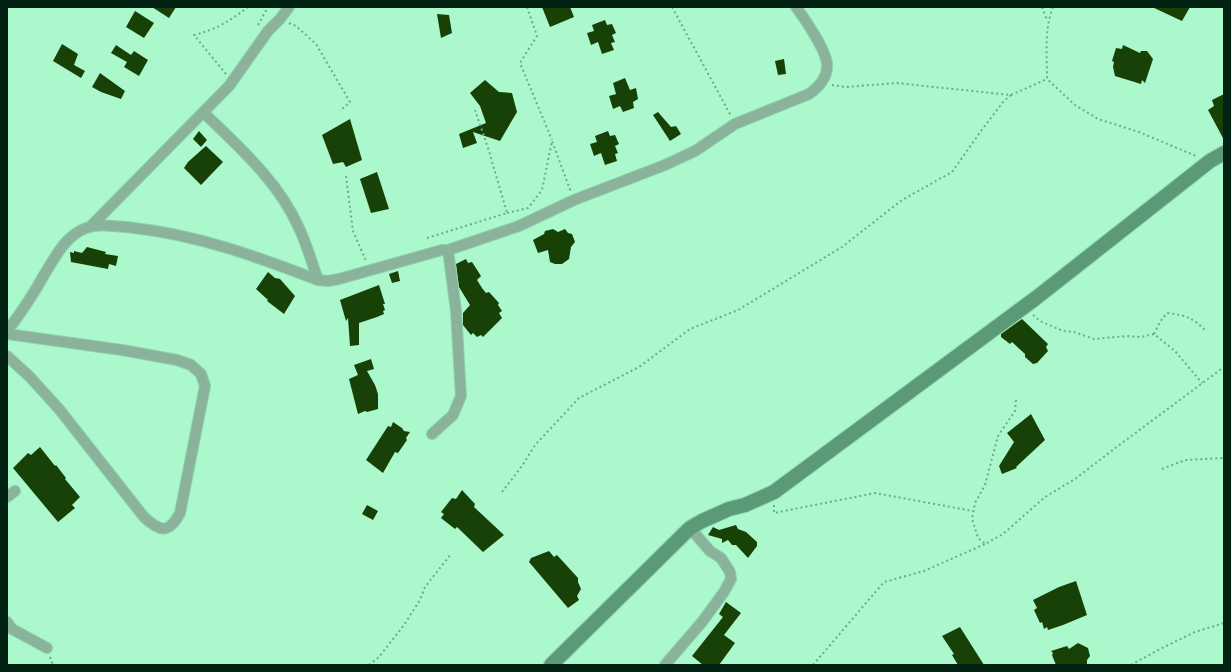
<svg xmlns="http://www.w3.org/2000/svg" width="1231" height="672" font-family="Roboto,sans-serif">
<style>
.building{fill:#174107}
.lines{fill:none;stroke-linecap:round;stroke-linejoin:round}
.street-casing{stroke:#8cd1ab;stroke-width:12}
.secondary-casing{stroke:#8cd1ab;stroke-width:16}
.path{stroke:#6dab89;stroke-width:2;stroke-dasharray:2 3;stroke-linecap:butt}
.street{stroke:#8bb29b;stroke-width:10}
.secondary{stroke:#5c9977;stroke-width:14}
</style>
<rect width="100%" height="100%" fill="#aaf8cc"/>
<g class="building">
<polygon points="152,7 176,7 169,18"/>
<polygon points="542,7 570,7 574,17 550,27"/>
<polygon points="1152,7 1190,7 1182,21"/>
<polygon points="135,11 154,23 144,38 126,27"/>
<polygon points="437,14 449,15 452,33 441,38"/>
<polygon points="605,20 607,25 612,24 616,33 612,35 615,42 611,43 614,50 602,54 598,42 591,45 587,33 594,31 592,25"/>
<polygon points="62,44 78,54 74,65 85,71 81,78 53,61"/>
<polygon points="116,45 131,55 134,51 148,60 139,76 124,67 127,62 111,53"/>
<polygon points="1123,45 1140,53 1141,51 1147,51 1153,59 1145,83 1142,80 1141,84 1115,76 1113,67 1114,62 1112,61 1116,48 1122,49"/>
<polygon points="784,59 786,74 778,75 775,61"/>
<polygon points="100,73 125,91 121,99 101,92 92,87"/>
<polygon points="625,78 630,90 636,88 638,99 633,102 634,108 623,112 620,106 613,109 609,96 616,94 613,83"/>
<polygon points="485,80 499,92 512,93 517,112 500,141 473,132 477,143 463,148 459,134 486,123 480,106 470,93"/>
<polygon points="1224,94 1224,140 1208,110 1214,106 1212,100"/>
<polygon points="658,112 671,127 676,126 681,134 670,141 653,115"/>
<polygon points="350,119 362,160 346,167 343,162 333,164 322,135"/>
<polygon points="199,131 207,140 201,147 193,139"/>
<polygon points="608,131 610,136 615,135 619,144 615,146 618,153 615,154 617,161 605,165 601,153 594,156 590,144 597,142 595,136"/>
<polygon points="206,146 223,162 201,185 184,168 188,162"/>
<polygon points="377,172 389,209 371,213 360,179"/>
<polygon points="553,229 558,232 565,229 568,233 572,234 575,242 571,247 569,259 562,264 555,264 550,262 548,250 538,253 533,240 544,234 545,231"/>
<polygon points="87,247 106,252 105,254 118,256 116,266 109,264 108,269 71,262 70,252 74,253 74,251 82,253"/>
<polygon points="466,259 468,263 472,262 481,276 477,280 482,288 486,293 489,292 499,303 498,305 502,311 499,313 502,318 483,337 481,335 477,337 473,333 471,335 463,325 463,313 470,305 459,287 456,264"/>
<polygon points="398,271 400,281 392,283 389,274"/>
<polygon points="268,272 275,278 280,279 295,296 284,314 267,301 268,300 256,289"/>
<polygon points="379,285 385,304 383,304 385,310 383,311 384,314 377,317 359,323 359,345 350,346 348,318 346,321 340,300"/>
<polygon points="1022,319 1048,344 1046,347 1048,351 1037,363 1033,364 1025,357 1025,354 1012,342 1010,344 1001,337 1001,334"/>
<polygon points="371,359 374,369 367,371 375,385 378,394 378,409 367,412 365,411 358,414 349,379 358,375 354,365"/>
<polygon points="1031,414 1045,440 1016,467 1017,468 1002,474 999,466 1014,442 1007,433"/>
<polygon points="393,422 402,428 404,431 410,432 406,438 407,440 398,453 395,452 383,473 366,460 388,426 391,427"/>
<polygon points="40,447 55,466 56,465 66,478 65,479 80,497 72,505 75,508 58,522 13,468 28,453 31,455"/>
<polygon points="462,490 475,504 474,507 504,535 483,552 457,527 455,529 441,518 444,514 441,512 452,498 456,499"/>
<polygon points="367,505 378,511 373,520 362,514"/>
<polygon points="736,525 738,529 746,532 757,542 757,546 748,558 736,545 732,545 728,540 722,543 722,539 708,535 713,527 719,530"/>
<polygon points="549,551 554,557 557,555 578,578 578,582 581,589 577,596 579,600 568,608 529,562 531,558"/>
<polygon points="1076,581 1087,615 1063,625 1048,630 1047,627 1044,629 1042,622 1040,623 1034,610 1037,608 1033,600 1059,587"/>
<polygon points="726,602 741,613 724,635 735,643 719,665 703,665 692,656 723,617 719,614"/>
<polygon points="960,627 984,665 958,665 952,655 954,654 942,636"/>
<polygon points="1078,643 1088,648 1090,656 1087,660 1087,665 1056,665 1052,655 1053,653 1051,651 1067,646 1069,649"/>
</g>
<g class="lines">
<g class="street-casing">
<g id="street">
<path d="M204 113C240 148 279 182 299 228 307 245 312 263 318 280"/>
<polyline points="91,226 229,86 268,31 280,19 289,7"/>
<path d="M7 331C21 313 33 295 44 275 53 261 61 244 75 234 92 221 114 226 134 228 198 235 258 257 318 280L328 281 339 279 442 250H448L519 226 574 200 665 165 695 151 735 124 809 94C819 87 828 78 827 64 826 50 805 19 796 7"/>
<path d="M7 334 122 350 177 360 191 365 201 374 205 386 180 513C169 534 160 532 144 517L59 409 30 377 7 356"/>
<polyline points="432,434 453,415 461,396 456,311 448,250"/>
<polyline points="7,497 15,491"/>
<polyline points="7,622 12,629 47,648"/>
<polyline points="665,665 702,622 724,592 731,579 730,572 721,558 710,551 690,528"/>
</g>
</g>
<g class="secondary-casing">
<polyline id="secondary" points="551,665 690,528 702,521 729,509 745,505 774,492 1036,298 1210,161 1224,153"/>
</g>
<g class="path">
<polyline points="527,7 537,36 520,63 552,140"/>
<polyline points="672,7 731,116"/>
<polyline points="1042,7 1047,20"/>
<path d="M1053 7C1044 30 1047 55 1047 79L1075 105 1098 119 1139 132 1196 156"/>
<polyline points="289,23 296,26 316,44 350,102 340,111"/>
<polyline points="258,25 268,7"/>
<path d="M226 74 194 35C216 30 231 20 248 7"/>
<polyline points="832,85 846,87 896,83 1011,95 1047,79"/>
<polyline points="346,176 353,231 366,261"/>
<polyline points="507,213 528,208 542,190 552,141 571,192"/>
<polyline points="427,238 507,213 488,148 475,110"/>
<polyline points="1033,315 1040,321 1063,331 1074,332 1094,339 1127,336 1141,337 1154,334 1175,351 1202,383"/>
<path d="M1154 334 1160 322 1167 313C1186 315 1193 318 1206 331"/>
<polyline points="1016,400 1015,411 998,436 985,485 975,503 972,519 978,538 985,544 1003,534 1045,497 1075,479 1118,446 1224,367"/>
<polyline points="1162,469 1185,460 1224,458"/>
<polyline points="502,492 522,466 535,445 579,398 639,367 690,329 738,310 842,247 902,200 952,172 981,131 1003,102 1011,95"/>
<polyline points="774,505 774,513 875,493 973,511"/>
<polyline points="50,657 53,665"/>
<polyline points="369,665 379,657 404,625 420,600 425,587 451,554"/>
<polyline points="813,665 884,582 924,571 985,544"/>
<polyline points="1131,665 1160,649 1195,632 1224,623"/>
</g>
<use href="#street" class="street"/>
<use href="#secondary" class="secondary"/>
</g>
<rect width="1231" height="672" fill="none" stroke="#012112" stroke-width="16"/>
</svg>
